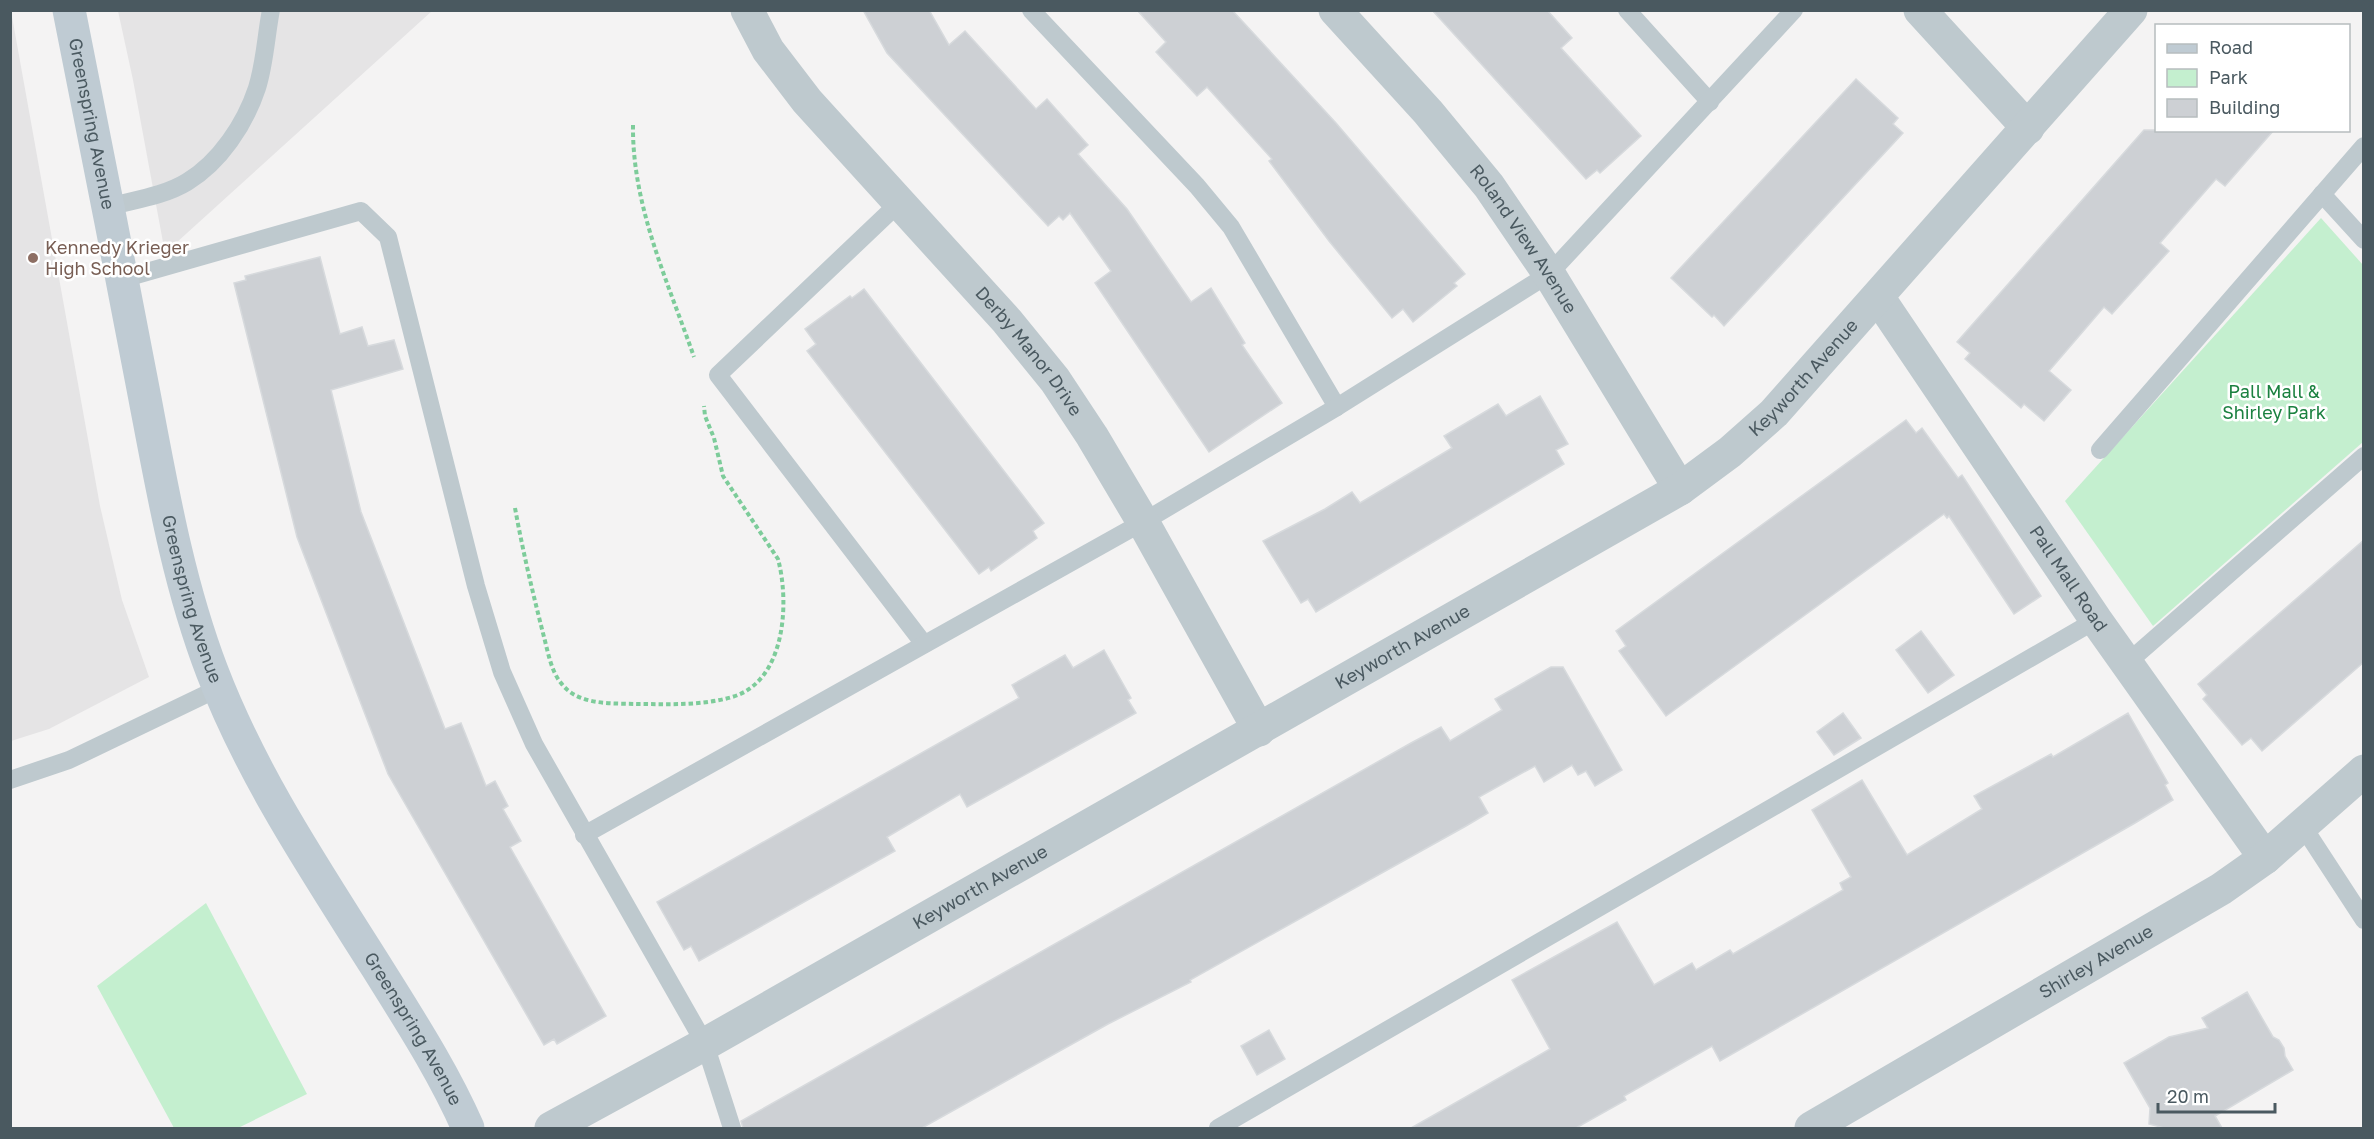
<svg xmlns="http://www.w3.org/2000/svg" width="2374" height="1139" font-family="'Golos Text',sans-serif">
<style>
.education{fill:#e5e4e5}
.green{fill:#c4efcf}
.building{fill:#cdd0d4;stroke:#d7dadd;stroke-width:1.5}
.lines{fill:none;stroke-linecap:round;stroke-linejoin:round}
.path{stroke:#7dcc9a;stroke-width:4;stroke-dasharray:4.5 3;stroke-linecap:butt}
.service{stroke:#bec9ce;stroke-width:18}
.minor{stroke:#bec9ce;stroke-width:33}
.secondary{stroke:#bfcbd3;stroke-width:33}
.education-dot{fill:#8d6e63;stroke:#fff;stroke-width:2}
.labels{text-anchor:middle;stroke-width:5;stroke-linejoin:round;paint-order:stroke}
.street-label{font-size:18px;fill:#4a5960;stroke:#fff}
.education-label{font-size:18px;fill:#785e54;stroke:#fff;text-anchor:start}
.park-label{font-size:18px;fill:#1b8140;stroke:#fff}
</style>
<rect width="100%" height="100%" fill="#f4f3f3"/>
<g class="education">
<polygon points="11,11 100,506 122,600 149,677 49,729 11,741"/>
<polygon points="118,11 432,11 165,253 133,80"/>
</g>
<g class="green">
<polygon points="2321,218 2363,265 2363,442 2153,626 2065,501"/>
<polygon points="206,903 307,1094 238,1128 174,1128 97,986"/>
</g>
<g class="building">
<polygon points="863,10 929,10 949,45 965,31 1036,109 1047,99 1088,145 1078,154 1127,209 1191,302 1211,288 1245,343 1242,345 1282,403 1209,452 1095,283 1111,271 1070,213 1063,220 1059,216 1048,226 887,53"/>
<polygon points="1137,10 1232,10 1336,123 1465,274 1454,283 1457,286 1413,322 1403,309 1392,318 1329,241 1269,161 1272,159 1207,87 1197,96 1156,52 1166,42"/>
<polygon points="1432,10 1547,10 1572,38 1561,48 1641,136 1600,173 1597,170 1586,179"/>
<polygon points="1856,79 1898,118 1893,124 1903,133 1724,326 1714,315 1712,317 1671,278"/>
<polygon points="2144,130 2274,130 2225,186 2216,179 2160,243 2169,251 2112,314 2104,307 2049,371 2071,390 2044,421 2024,404 2021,408 1965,359 1970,353 1957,342"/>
<polygon points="320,257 340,334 362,327 368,346 394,340 403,369 331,390 361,512 445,729 461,723 486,786 495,781 508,806 503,809 521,841 510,847 606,1016 557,1044 554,1039 544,1045 388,774 297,537 234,283 246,280 245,276"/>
<polygon points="864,289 1044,523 1033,531 1037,538 991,571 989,567 979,574 807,351 816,344 805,329 850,296 852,298"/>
<polygon points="1540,396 1568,444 1556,450 1564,464 1316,612 1308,599 1301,603 1263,541 1325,509 1352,492 1360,503 1452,448 1444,436 1498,404 1506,416"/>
<polygon points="1906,420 1916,433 1922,428 1958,478 1962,475 2041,596 2014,614 1949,516 1947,518 1944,514 1666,716 1619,651 1626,646 1616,631"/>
<polygon points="2364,540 2364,662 2262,751 2251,738 2242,745 2203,699 2207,695 2198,684"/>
<polygon points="1921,631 1954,675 1928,693 1896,650"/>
<polygon points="1104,650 1131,698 1128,700 1136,713 967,807 960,794 887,837 895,851 699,961 691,946 684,950 657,902 1019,698 1012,685 1065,655 1073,668"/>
<polygon points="1551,667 1563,667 1622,770 1595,786 1586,771 1578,775 1572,765 1544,782 1535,766 1479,797 1488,813 1466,826 1190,980 1191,982 1108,1024 922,1128 743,1128 741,1121 1411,743 1441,727 1450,741 1502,710 1495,699"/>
<polygon points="1843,713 1861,738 1834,755 1817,732"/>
<polygon points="2128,713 2168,783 2165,785 2173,800 2135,823 1720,1061 1712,1046 1624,1096 1626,1100 1576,1128 1411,1128 1550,1049 1512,980 1617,922 1654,985 1692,963 1696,970 1730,950 1733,954 1843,890 1840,883 1851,877 1812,810 1862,780 1907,855 1982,809 1974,796 2051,754 2053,757"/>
<polygon points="2247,992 2273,1037 2279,1040 2284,1048 2285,1056 2293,1070 2215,1116 2222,1128 2164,1128 2149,1124 2150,1108 2124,1063 2169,1037 2208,1028 2202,1018"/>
<polygon points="1269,1030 1285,1059 1257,1075 1241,1046"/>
</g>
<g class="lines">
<g class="path">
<path d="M633 125C632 206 668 282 694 357"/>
<path d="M515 508C523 552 533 594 544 637 548 652 551 671 561 683 578 706 612 703 637 704 669 704 701 706 732 697 785 682 790 604 778 559L723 476 714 438 705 416 704 406"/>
</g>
<g class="service">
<polyline points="1031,10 1197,186 1231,227 1337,407"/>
<polyline points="1627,10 1710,102"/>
<polyline points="2322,194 2364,240"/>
<polyline points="900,202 718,375 924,644"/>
<path d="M108 207C134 200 164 196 187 182 220 162 245 124 257 88 265 63 266 35 271 10"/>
<polyline points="122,279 361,211 388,237 476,586 502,672 534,744 705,1044 732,1128"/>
<polyline points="2100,450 2364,146"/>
<polyline points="2127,663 2364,456"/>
<polyline points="10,780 69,760 219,688"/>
<polyline points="2302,825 2364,920"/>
<polyline points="584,835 1143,522 1337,407 1549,274 1794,10"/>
<polyline points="1218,1128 2096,620"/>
</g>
<g class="minor">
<path id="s1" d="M747 10 768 50 807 101 1007 321 1055 380 1092 436 1143 522 1259 730"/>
<path id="s2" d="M1335 10 1428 112 1489 186 1549 274 1680 489"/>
<polyline points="1920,10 2028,128"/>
<path id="s3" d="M1878 297 2096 620 2265 858"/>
<path id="s4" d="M551 1128 705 1044 1680 489 1730 452 1774 413 2131 10"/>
<path id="s5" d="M1811 1128 2221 889 2265 858 2364 771"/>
</g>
<path class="secondary" id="s6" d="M69 10C93 133 118 255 141 378 160 476 176 577 212 671 252 776 316 871 376 966 409 1019 443 1071 468 1128"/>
</g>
<circle class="education-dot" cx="33" cy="258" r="6"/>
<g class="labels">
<g class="street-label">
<text dy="6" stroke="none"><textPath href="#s6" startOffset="116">Greenspring Avenue</textPath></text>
<text dy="6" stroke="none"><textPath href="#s2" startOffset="297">Roland View Avenue</textPath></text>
<text dy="6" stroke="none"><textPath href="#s1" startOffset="444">Derby Manor Drive</textPath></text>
<text dy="6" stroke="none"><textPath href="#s4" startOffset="1464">Keyworth Avenue</textPath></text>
<text dy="6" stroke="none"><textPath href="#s3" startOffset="340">Pall Mall Road</textPath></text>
<text dy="6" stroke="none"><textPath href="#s6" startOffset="602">Greenspring Avenue</textPath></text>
<text dy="6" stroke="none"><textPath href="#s4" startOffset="978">Keyworth Avenue</textPath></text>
<text dy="6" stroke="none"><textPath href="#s4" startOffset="492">Keyworth Avenue</textPath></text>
<text dy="6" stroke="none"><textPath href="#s5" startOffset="330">Shirley Avenue</textPath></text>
<text dy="6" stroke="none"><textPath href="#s6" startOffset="1088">Greenspring Avenue</textPath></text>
</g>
<g class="education-label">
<text x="45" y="254">Kennedy Krieger<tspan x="45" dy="21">High School</tspan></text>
</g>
<g class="park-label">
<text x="2274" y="398">Pall Mall &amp;<tspan x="2274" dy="21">Shirley Park</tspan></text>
</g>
</g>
<rect width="2374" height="1139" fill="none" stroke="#4a5960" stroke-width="24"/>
<rect x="2155" y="24" width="195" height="108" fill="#ffffff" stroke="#b7bdbf" stroke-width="1.5"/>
<rect x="2167" y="44" width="30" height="9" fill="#bfcbd3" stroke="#b7bdbf" stroke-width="1.5"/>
<text x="2209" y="54" font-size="18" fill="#4a5960">Road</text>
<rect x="2167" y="69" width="30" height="18" fill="#c4efcf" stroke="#b7bdbf" stroke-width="1.5"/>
<text x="2209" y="84" font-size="18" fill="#4a5960">Park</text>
<rect x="2167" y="99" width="30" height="18" fill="#cdd0d4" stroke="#b7bdbf" stroke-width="1.5"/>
<text x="2209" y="114" font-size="18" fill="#4a5960">Building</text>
<path d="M2158 1103v9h117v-9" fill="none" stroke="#4a5960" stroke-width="3"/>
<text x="2167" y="1103" font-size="18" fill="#4a5960" stroke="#ffffff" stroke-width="4.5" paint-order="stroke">20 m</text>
</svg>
